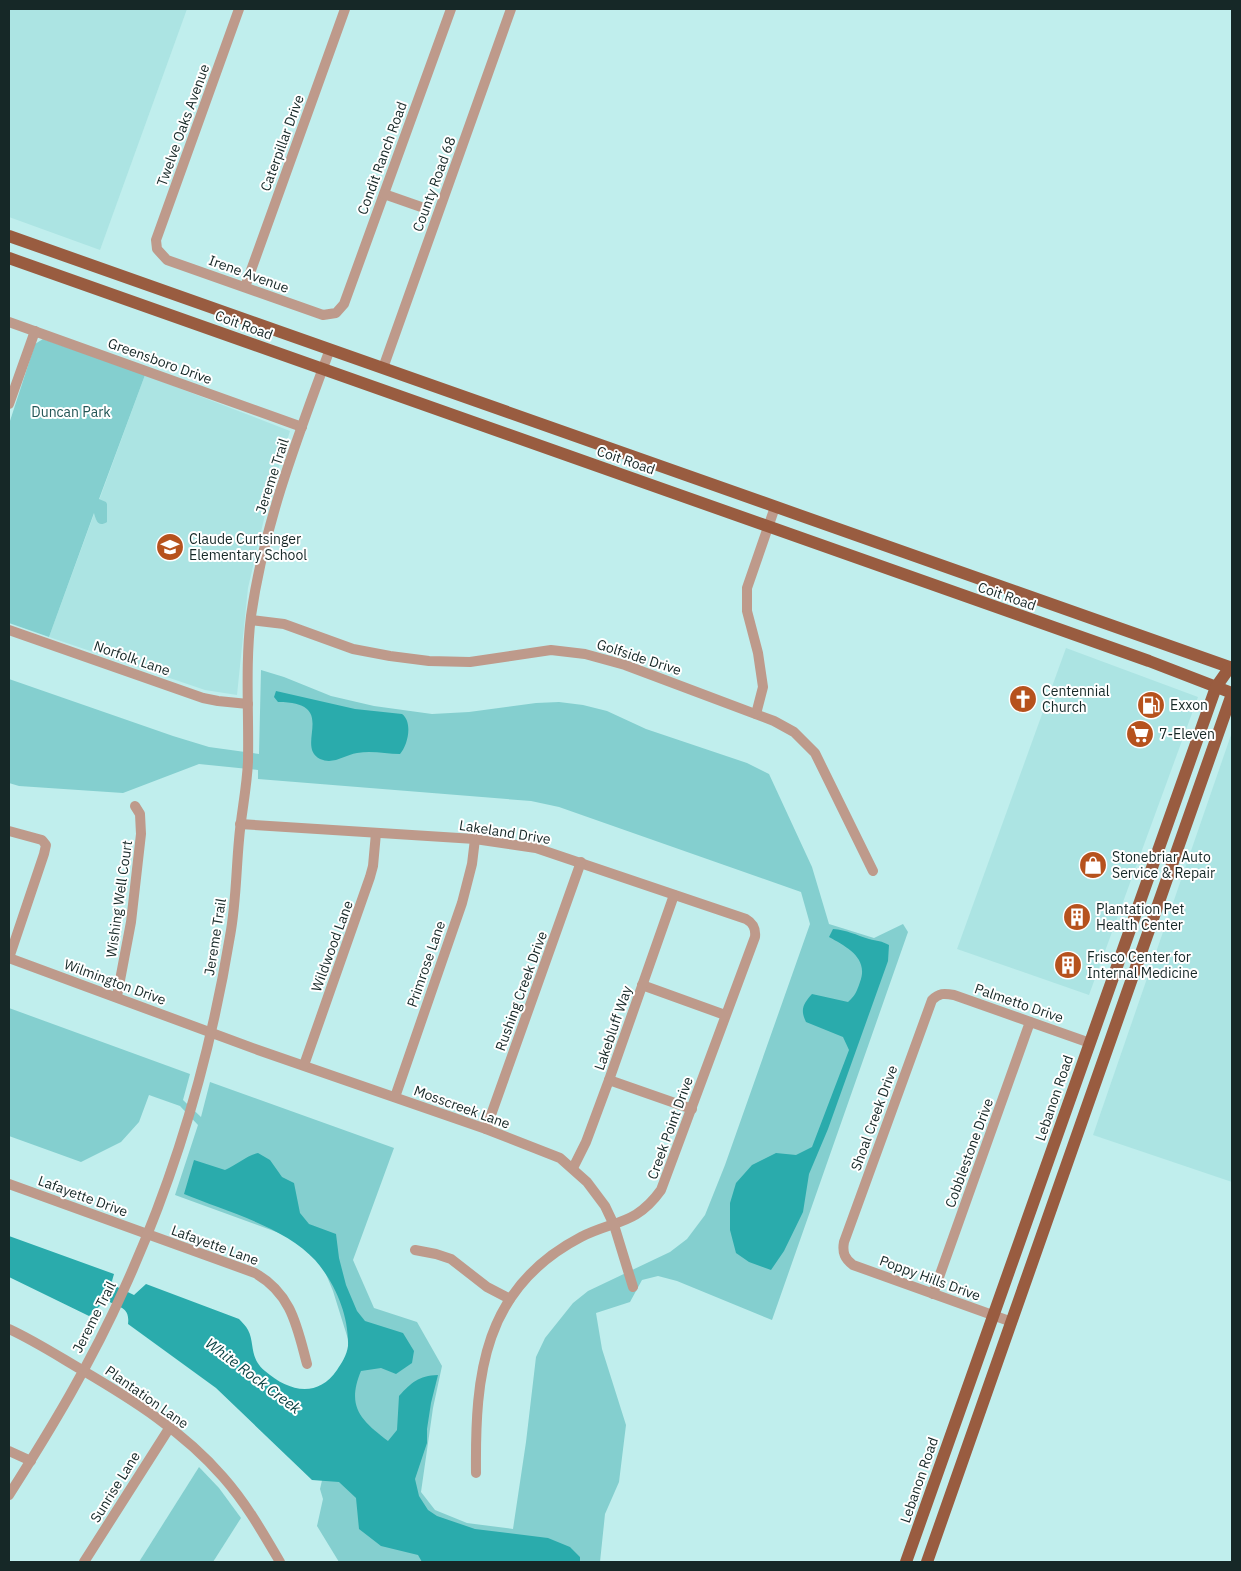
<svg xmlns="http://www.w3.org/2000/svg" width="1241" height="1571" font-family="'IBM Plex Sans',sans-serif">
<style>
.built{fill:#ace4e3}
.green{fill:#84cfcf}
.water{fill:#2aabac}
.lines{fill:none;stroke-linecap:round;stroke-linejoin:round}
.minor{stroke:#be9a8b;stroke-width:10}
.major{stroke:#995c40;stroke-width:12}
.labels{text-anchor:middle;stroke-width:4;stroke-linejoin:round;paint-order:stroke}
.street-label{font-size:14px;fill:#162827;stroke:#fff}
.park-label{font-size:14px;fill:#245757;stroke:#fff}
.poi-label{font-size:14px;fill:#162827;stroke:#fff;text-anchor:start}
.water-label{font-size:15px;font-style:italic;fill:#0a4243;stroke:#fff}
</style>
<rect width="100%" height="100%" fill="#c0eeed"/>
<g class="built">
<polygon points="9,9 187,9 100,250 9,217"/>
<polygon points="145,375 290,431 267,506 248,588 237,695 205,690 49,637"/>
<polygon points="1066,648 1198,697 1089,995 957,949"/>
<polygon points="1232,732 1232,1182 1093,1135"/>
</g>
<g class="green">
<path d="M43 339 145 375 99 499 106 502 107 504V522C98 528 96 520 94 513L49 637 9 623V424L35 344Z"/>
<polygon points="261,670 284,677 331,696 374,706 432,714 469,712 536,703 559,702 583,705 607,711 646,729 747,763 769,774 812,867 829,924 874,938 903,924 908,932 772,1320 677,1281 658,1276 642,1280 630,1302 596,1313 602,1349 626,1425 619,1482 605,1514 600,1562 339,1562 317,1526 323,1499 320,1489 352,1352 333,1291 318,1255 290,1237 175,1195 198,1125 180,1106 149,1095 139,1122 121,1142 81,1162 9,1136 9,1008 190,1074 183,1100 201,1117 210,1082 394,1148 353,1260 374,1308 417,1322 442,1366 433,1408 421,1492 435,1510 467,1523 513,1529 526,1442 536,1357 545,1338 573,1303 588,1291 670,1252 687,1239 705,1215 725,1165 810,924 801,892 559,807 531,801 258,779 258,770 199,764 123,793 19,786 9,783 9,679 173,736 209,747 259,754"/>
<polygon points="199,1467 219,1488 241,1518 213,1562 139,1562"/>
</g>
<g class="water">
<path d="M276 691 355 709 402 714C413 722 408 745 400 754 386 754 372 750 357 753 344 755 334 765 320 759 294 746 340 702 278 702L274 697Z"/>
<path d="M833 929C847 930 856 935 869 939 877 941 882 941 889 945L888 961 828 1129 809 1174 803 1212 784 1251 771 1270 749 1262 736 1253 730 1230V1203L736 1183 752 1165 776 1153 796 1155 812 1147 849 1050 843 1037 806 1022C800 1010 803 1004 812 994L848 1002C855 996 857 991 860 982 869 958 847 947 829 937Z"/>
<path d="M258 1153 270 1160 282 1177 294 1183 300 1213 309 1224 336 1234 339 1258 346 1285 357 1311 365 1321 403 1333 414 1351 412 1363 396 1374 381 1368 361 1371C346 1407 361 1420 388 1441L397 1430 399 1396C412 1382 418 1376 438 1375L431 1403 427 1429V1443L415 1479 419 1496 428 1510 437 1516 475 1529 548 1538 570 1547 580 1557V1562H422L418 1555 381 1546 359 1529 356 1498 339 1482 312 1480 216 1388 128 1324C130 1308 121 1308 108 1301L103 1303 89 1316 9 1277V1236L114 1274 112 1281 113 1285 134 1295 146 1284 239 1319C242 1322 246 1326 248 1330 255 1343 249 1358 265 1371 288 1391 317 1399 337 1370 341 1364 347 1355 348 1346 349 1315 335 1283 315 1260 285 1227 225 1211 184 1194L194 1160 225 1170C237 1165 246 1156 258 1153Z"/>
</g>
<g class="lines">
<g class="minor">
<polyline points="239,9 156,240 157,249 167,260 323,315 336,313 344,304 451,9"/>
<polyline points="384,194 424,208"/>
<polyline points="245,287 345,9"/>
<polyline points="9,322 302,427"/>
<polyline points="383,368 511,9"/>
<polyline points="9,404 35,331"/>
<polyline points="251,620 284,624 353,649 390,656 429,661 470,662 551,650 585,654 625,665 774,721 794,732 815,753 873,871"/>
<polyline points="9,630 203,698 218,701 248,704"/>
<polyline points="756,714 763,687 758,653 747,611 747,588 775,507"/>
<path d="M240 824 475 839 536 848 746 919C753 923 756 928 755 937L661 1190C636 1225 615 1220 581 1237 483 1288 475 1374 476 1473"/>
<polyline points="9,831 42,840 46,845 44,854 9,958"/>
<polyline points="9,958 258,1050 486,1129 560,1158 587,1182 605,1206 614,1225 633,1287"/>
<polyline points="642,985 725,1015"/>
<polyline points="117,996 131,922 141,834 140,814 135,806"/>
<polyline points="304,1065 370,877 373,866 376,833"/>
<polyline points="609,1080 692,1109"/>
<polyline points="395,1097 462,903 472,864 475,839"/>
<polyline points="486,1129 581,862"/>
<polyline points="573,1168 586,1142 609,1080 674,895"/>
<path d="M9 1184 255 1273C292 1294 297 1327 307 1364"/>
<polyline points="415,1250 436,1254 451,1259 487,1287 510,1299"/>
<polyline points="933,1294 1030,1022"/>
<path d="M1012 1322 853 1265C845 1259 842 1253 844 1242L932 1000C939 993 944 993 954 995L1090 1043"/>
<path d="M9 1329C35 1341 58 1356 82 1370 133 1400 184 1432 223 1477 246 1503 263 1533 280 1562"/>
<polyline points="9,1451 31,1461"/>
<path d="M9 1495C51 1429 92 1361 124 1289 175 1177 210 1058 230 936 236 904 236 872 239 840 241 814 247 788 248 761 249 713 245 665 251 616 264 524 298 436 330 349"/>
<polyline points="84,1562 170,1427"/>
</g>
<g class="major">
<polyline points="9,236 1232,668"/>
<polyline points="9,258 1149,661 1232,693"/>
<polyline points="906,1562 1216,687 1230,667"/>
<polyline points="927,1562 1232,694"/>
</g>
</g>
<defs>
<g id="school-disc" transform="scale(1.4375)"><circle r="9.5" fill="#b6521d" stroke="#fff"/><path d="M0-5L7-2L0 1L-7-2ZM-4 1L0 2.5L4 1V4Q0 6-4 4Z" fill="#fff"/></g>
<g id="church-disc" transform="scale(1.4375)"><circle r="9.5" fill="#b6521d" stroke="#fff"/><path d="M-1.2-6h2.4v3.5h3.3v2.4h-3.3V6h-2.4V-.1h-3.3v-2.4h3.3Z" fill="#fff"/></g>
<g id="fuel-disc" transform="scale(1.4375)"><circle r="9.5" fill="#b6521d" stroke="#fff"/><path d="M-5.5-6h7V0h2V4h1.3V-2.5L3-4.5l.8-.8L6-3V5H2.5V1h-1V6h-7ZM-4.2-4.7v3.2H.2V-4.7Z" fill="#fff"/></g>
<g id="supermarket-disc" transform="scale(1.4375)"><circle r="9.5" fill="#b6521d" stroke="#fff"/><path d="M-6-5.5h2.5l.6 2H6L4.5 2H-2.5L-4.4-4H-6ZM-1.5 3.2a1.3 1.3 0 1 0 .1 0ZM3 3.2a1.3 1.3 0 1 0 .1 0Z" fill="#fff"/></g>
<g id="shop-disc" transform="scale(1.4375)"><circle r="9.5" fill="#b6521d" stroke="#fff"/><path d="M-5-2.5h2.3a2.7 3.5 0 0 1 5.4 0H5L5.5 6h-11ZM-1.5-2.5h3a1.5 2.3 0 0 0-3 0Z" fill="#fff"/></g>
<g id="building-disc" transform="scale(1.4375)"><circle r="9.5" fill="#b6521d" stroke="#fff"/><path d="M-4-6H4V6H1V3H-1V6H-4ZM-2.5-4.3h1.7v1.8h-1.7ZM.8-4.3h1.7v1.8H.8ZM-2.5-1h1.7V.8h-1.7ZM.8-1h1.7V.8H.8Z" fill="#fff"/></g>
</defs>
<g fill-rule="evenodd">
<use href="#school-disc" x="170" y="547"/>
<use href="#church-disc" x="1023" y="699"/>
<use href="#fuel-disc" x="1151" y="705"/>
<use href="#supermarket-disc" x="1140" y="734"/>
<use href="#shop-disc" x="1093" y="865"/>
<use href="#building-disc" x="1077" y="917"/>
<use href="#building-disc" x="1068" y="965"/>
</g>
<g class="labels">
<g class="street-label">
<text transform="translate(183 125) rotate(-70)" y="5">Twelve Oaks Avenue</text>
<text transform="translate(282 143) rotate(-70)" y="5">Caterpillar Drive</text>
<text transform="translate(382 158) rotate(-70)" y="5">Condit Ranch Road</text>
<text transform="translate(434 184) rotate(-70)" y="5">County Road 68</text>
<text transform="translate(249 274) rotate(20)" y="5">Irene Avenue</text>
<text transform="translate(244 325) rotate(20)" y="5">Coit Road</text>
<text transform="translate(160 361) rotate(20)" y="5">Greensboro Drive</text>
<text transform="translate(626 460) rotate(19)" y="5">Coit Road</text>
<text transform="translate(272 476) rotate(-72)" y="5">Jereme Trail</text>
<text transform="translate(1007 596) rotate(19)" y="5">Coit Road</text>
<text transform="translate(639 657) rotate(18)" y="5">Golfside Drive</text>
<text transform="translate(132 658) rotate(19)" y="5">Norfolk Lane</text>
<text transform="translate(505 832) rotate(9)" y="5">Lakeland Drive</text>
<text transform="translate(119 899) rotate(-82)" y="5">Wishing Well Court</text>
<text transform="translate(215 937) rotate(-81)" y="5">Jereme Trail</text>
<text transform="translate(332 946) rotate(-70)" y="5">Wildwood Lane</text>
<text transform="translate(426 964) rotate(-71)" y="5">Primrose Lane</text>
<text transform="translate(115 982) rotate(20)" y="5">Wilmington Drive</text>
<text transform="translate(521 991) rotate(-70)" y="5">Rushing Creek Drive</text>
<text transform="translate(1019 1003) rotate(19)" y="5">Palmetto Drive</text>
<text transform="translate(613 1028) rotate(-71)" y="5">Lakebluff Way</text>
<text transform="translate(1054 1098) rotate(-71)" y="5">Lebanon Road</text>
<text transform="translate(462 1107) rotate(20)" y="5">Mosscreek Lane</text>
<text transform="translate(874 1118) rotate(-70)" y="5">Shoal Creek Drive</text>
<text transform="translate(670 1128) rotate(-70)" y="5">Creek Point Drive</text>
<text transform="translate(969 1153) rotate(-70)" y="5">Cobblestone Drive</text>
<text transform="translate(83 1196) rotate(20)" y="5">Lafayette Drive</text>
<text transform="translate(215 1245) rotate(20)" y="5">Lafayette Lane</text>
<text transform="translate(930 1278) rotate(20)" y="5">Poppy Hills Drive</text>
<text transform="translate(94 1317) rotate(-63)" y="5">Jereme Trail</text>
<text transform="translate(147 1397) rotate(35)" y="5">Plantation Lane</text>
<text transform="translate(919 1480) rotate(-71)" y="5">Lebanon Road</text>
<text transform="translate(115 1487) rotate(-58)" y="5">Sunrise Lane</text>
</g>
<g class="park-label">
<text x="71" y="417">Duncan Park</text>
</g>
<g class="poi-label">
<text x="189" y="544">Claude Curtsinger<tspan x="189" dy="16">Elementary School</tspan></text>
<text x="1042" y="696">Centennial<tspan x="1042" dy="16">Church</tspan></text>
<text x="1170" y="710">Exxon</text>
<text x="1159" y="739">7-Eleven</text>
<text x="1112" y="862">Stonebriar Auto<tspan x="1112" dy="16">Service &amp; Repair</tspan></text>
<text x="1096" y="914">Plantation Pet<tspan x="1096" dy="16">Health Center</tspan></text>
<text x="1087" y="962">Frisco Center for<tspan x="1087" dy="16">Internal Medicine</tspan></text>
</g>
<g class="water-label">
<text transform="translate(253 1376) rotate(37)" y="5">White Rock Creek</text>
</g>
</g>
<rect width="1241" height="1571" fill="none" stroke="#162827" stroke-width="20"/>
</svg>
